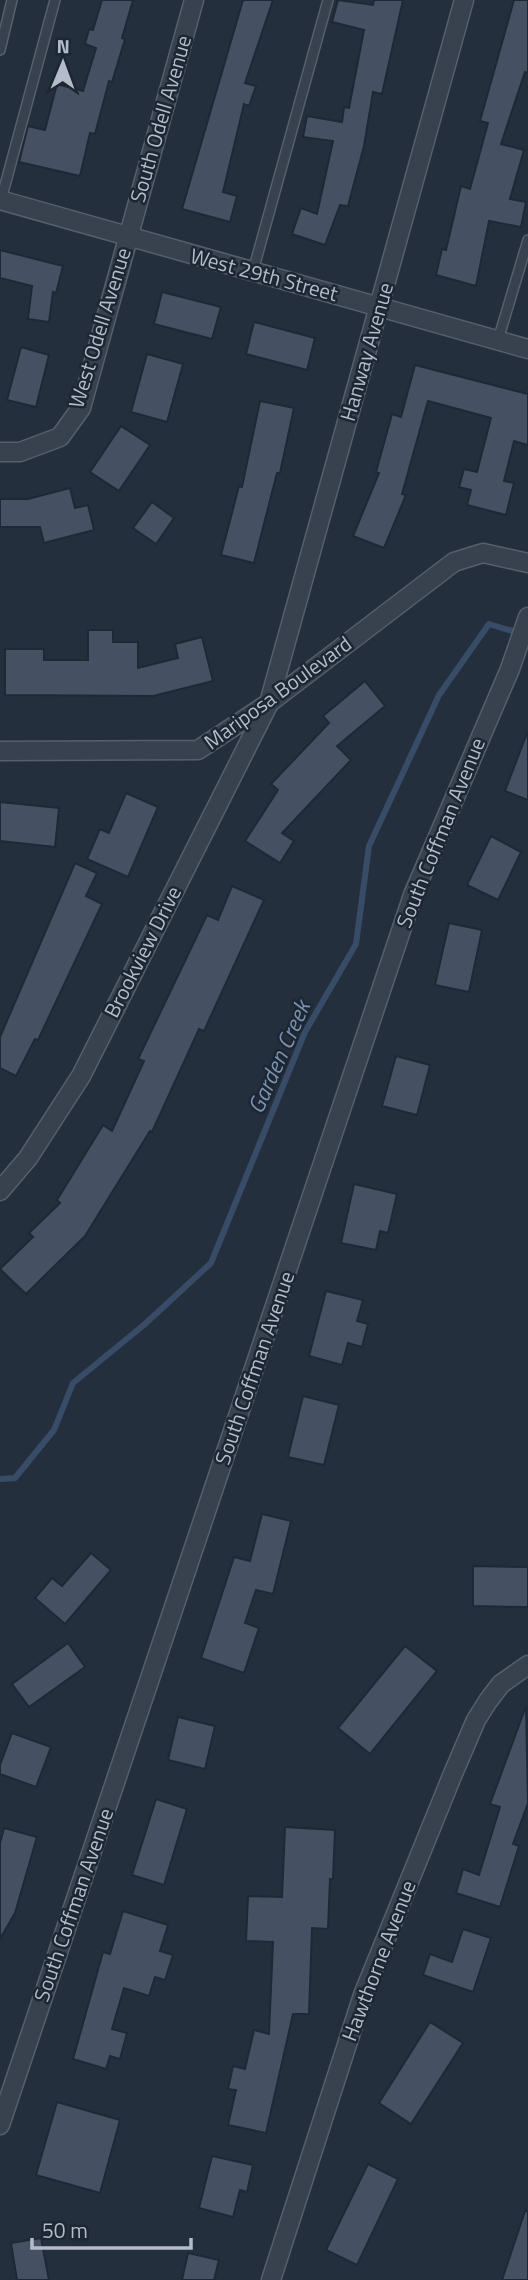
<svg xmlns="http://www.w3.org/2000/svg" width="528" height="2280" font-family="'Titillium Web',sans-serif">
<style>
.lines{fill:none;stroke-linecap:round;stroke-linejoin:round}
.stream{stroke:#394c67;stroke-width:6}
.building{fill:#455162;stroke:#1f2835;stroke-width:2}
.service-casing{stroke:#565f6c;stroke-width:12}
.minor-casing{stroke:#565f6c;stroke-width:21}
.service{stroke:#38414e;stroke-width:9}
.minor{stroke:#38414e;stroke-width:18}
.labels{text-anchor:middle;stroke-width:5;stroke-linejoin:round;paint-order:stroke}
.street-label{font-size:21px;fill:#b4bcc9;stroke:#1d2633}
.water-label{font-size:23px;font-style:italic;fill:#7c92b1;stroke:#1d2633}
</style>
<rect width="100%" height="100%" fill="#242f3e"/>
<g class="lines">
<polyline class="stream" points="0,1479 15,1478 54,1430 73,1383 145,1324 211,1263 305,1032 356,944 369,846 439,695 489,624 519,633"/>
</g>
<g class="building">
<polygon points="102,0 133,0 122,38 125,39 112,82 109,81 95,134 90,133 80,176 19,162 28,126 45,130 57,84 83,91 96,48 85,44 89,29 93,30"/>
<polygon points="243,0 273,0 245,83 256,86 249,106 244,104 223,192 237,196 230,222 182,209"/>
<polygon points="338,0 373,5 374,0 403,0 382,94 373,92 364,146 348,206 340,205 325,245 292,234 301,208 317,214 333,141 303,137 307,116 342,122 344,107 349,108 364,30 332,22"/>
<polygon points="514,0 528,0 528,73 525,72 501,144 524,150 510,199 526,202 521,227 489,221 476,286 436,275 442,249 446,250 461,186 470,189 488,123 480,121"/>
<polygon points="0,250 63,266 56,293 53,292 49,322 28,319 32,286 0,278"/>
<polygon points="162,292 221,307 212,339 154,324"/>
<polygon points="254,322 315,338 307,370 246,354"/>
<polygon points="21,347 49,355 36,407 7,400"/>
<polygon points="147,354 183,364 167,422 131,412"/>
<polygon points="415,365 528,394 528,445 514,441 504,481 514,483 506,515 467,505 471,490 459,487 464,469 477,472 491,418 428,401 402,494 406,495 384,548 353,536 379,473 376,472 392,414 401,417"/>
<polygon points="260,401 294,408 280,473 277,473 254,563 221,555 239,486 242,487"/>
<polygon points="121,426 150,445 119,491 90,472"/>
<polygon points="70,488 75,508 88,505 94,530 44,543 40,527 0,527 0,499 28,499"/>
<polygon points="152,502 174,518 156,544 133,528"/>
<polygon points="88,630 113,630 113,642 138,642 138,668 178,658 175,644 202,637 213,681 153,696 5,695 5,649 44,649 44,660 88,660"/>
<polygon points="365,681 385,706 337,746 351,760 282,833 294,841 280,863 245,841 278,790 271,784 329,723 323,716"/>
<polygon points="527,733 528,734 528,800 505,791"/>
<polygon points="126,793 158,807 128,877 87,859 100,829 109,833"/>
<polygon points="0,802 59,808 55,847 0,841"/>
<polygon points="491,836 521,852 498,900 467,885"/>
<polygon points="75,863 97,873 86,896 102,904 38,1040 35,1039 16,1076 0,1068 0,1037"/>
<polygon points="232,886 264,900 204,1031 199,1029 152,1132 150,1131 85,1236 26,1294 0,1269 33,1237 29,1233 60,1203 57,1200 103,1125 112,1131 144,1061 138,1059 207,915 218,920"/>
<polygon points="449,923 482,930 469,992 435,985"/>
<polygon points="396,1056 430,1065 417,1115 382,1106"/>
<polygon points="354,1184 397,1194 388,1233 380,1231 376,1250 341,1243"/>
<polygon points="326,1291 363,1300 357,1321 368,1324 362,1347 348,1343 342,1365 309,1356"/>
<polygon points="303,1396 339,1405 324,1465 288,1457"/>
<polygon points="262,1514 291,1521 273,1594 256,1590 245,1623 259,1628 244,1673 201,1658 234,1557 250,1561"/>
<polygon points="91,1553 111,1570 65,1624 35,1598 52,1578 62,1586"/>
<polygon points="473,1566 528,1567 528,1607 473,1606"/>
<polygon points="68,1643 85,1667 29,1707 12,1684"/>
<polygon points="405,1646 437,1671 370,1754 338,1728"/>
<polygon points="526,1706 528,1803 513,1844 519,1846 500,1907 456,1893 463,1869 479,1875 500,1807 490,1804"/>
<polygon points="178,1717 215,1726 205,1769 168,1760"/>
<polygon points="12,1733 51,1747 36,1787 0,1774 0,1765"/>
<polygon points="156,1799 187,1809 164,1885 132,1875"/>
<polygon points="285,1827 335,1830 333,1879 330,1879 328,1929 312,1928 309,2014 293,2014 266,2133 228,2125 236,2090 228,2089 233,2066 245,2069 254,2030 269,2034 273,1942 246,1941 248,1896 282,1897"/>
<polygon points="4,1828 37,1837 15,1913 0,1939 0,1843"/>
<polygon points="123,1911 168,1925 160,1951 173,1955 165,1980 155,1977 149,1996 124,1988 112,2029 127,2033 120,2059 110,2056 106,2069 73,2059 103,1952 110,1954"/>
<polygon points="463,1929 491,1938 473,1992 423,1975 430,1954 452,1962"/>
<polygon points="430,2022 463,2043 411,2124 379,2103"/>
<polygon points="57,2102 120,2120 100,2193 36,2175"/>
<polygon points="212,2156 253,2165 247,2192 240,2190 233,2217 199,2208"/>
<polygon points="368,2164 398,2179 357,2265 326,2250"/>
<polygon points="525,2211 528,2211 528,2280 502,2280"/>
<polygon points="41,2238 49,2280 17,2280 11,2243"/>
<polygon points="188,2253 219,2260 214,2280 182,2280"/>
</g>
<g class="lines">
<g class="service-casing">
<g id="service">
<polyline points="0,50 12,0"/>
<polyline points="1,200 55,0"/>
<polyline points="253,271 328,0"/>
<polyline points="498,340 528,240"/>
</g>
</g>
<g class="minor-casing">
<g id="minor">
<polyline points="0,200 528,349"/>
<polyline points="0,452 20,452 60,437 81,408 194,0"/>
<polyline points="0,751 198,750 269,703 454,562 483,553 528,563"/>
<polyline points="0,1191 28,1158 81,1076 269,703 464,0"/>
<polyline points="0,2125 413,895 510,669 528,617"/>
<polyline points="271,2280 363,1995 452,1776 476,1720 488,1701 501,1684 528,1665"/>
</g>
</g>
<use href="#service" class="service"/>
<use href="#minor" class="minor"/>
</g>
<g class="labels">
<g class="street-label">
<text transform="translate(161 119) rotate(-74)" y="7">South Odell Avenue</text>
<text transform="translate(264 275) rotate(15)" y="7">West 29th Street</text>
<text transform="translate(100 328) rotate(-73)" y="7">West Odell Avenue</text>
<text transform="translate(367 352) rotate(-74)" y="7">Hanway Avenue</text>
<text transform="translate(278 693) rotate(-36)" y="7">Mariposa Boulevard</text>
<text transform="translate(441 833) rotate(-68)" y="7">South Coffman Avenue</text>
<text transform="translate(143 952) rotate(-63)" y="7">Brookview Drive</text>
<text transform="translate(255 1368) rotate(-71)" y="7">South Coffman Avenue</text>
<text transform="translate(74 1905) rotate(-71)" y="7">South Coffman Avenue</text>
<text transform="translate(379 1961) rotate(-69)" y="7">Hawthorne Avenue</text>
</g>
<g class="water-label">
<text transform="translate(279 1057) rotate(-66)" y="8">Garden Creek</text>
</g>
</g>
<g transform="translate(63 63) rotate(1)" stroke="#1d2633" stroke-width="5" paint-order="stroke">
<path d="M0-5L12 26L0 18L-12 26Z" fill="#b4bcc9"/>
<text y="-10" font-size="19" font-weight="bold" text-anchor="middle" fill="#b4bcc9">N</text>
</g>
<path d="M32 2238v10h159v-10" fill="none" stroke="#b4bcc9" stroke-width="3.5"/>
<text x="42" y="2238" font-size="21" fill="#b4bcc9" stroke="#1d2633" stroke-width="5" paint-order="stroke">50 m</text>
</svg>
